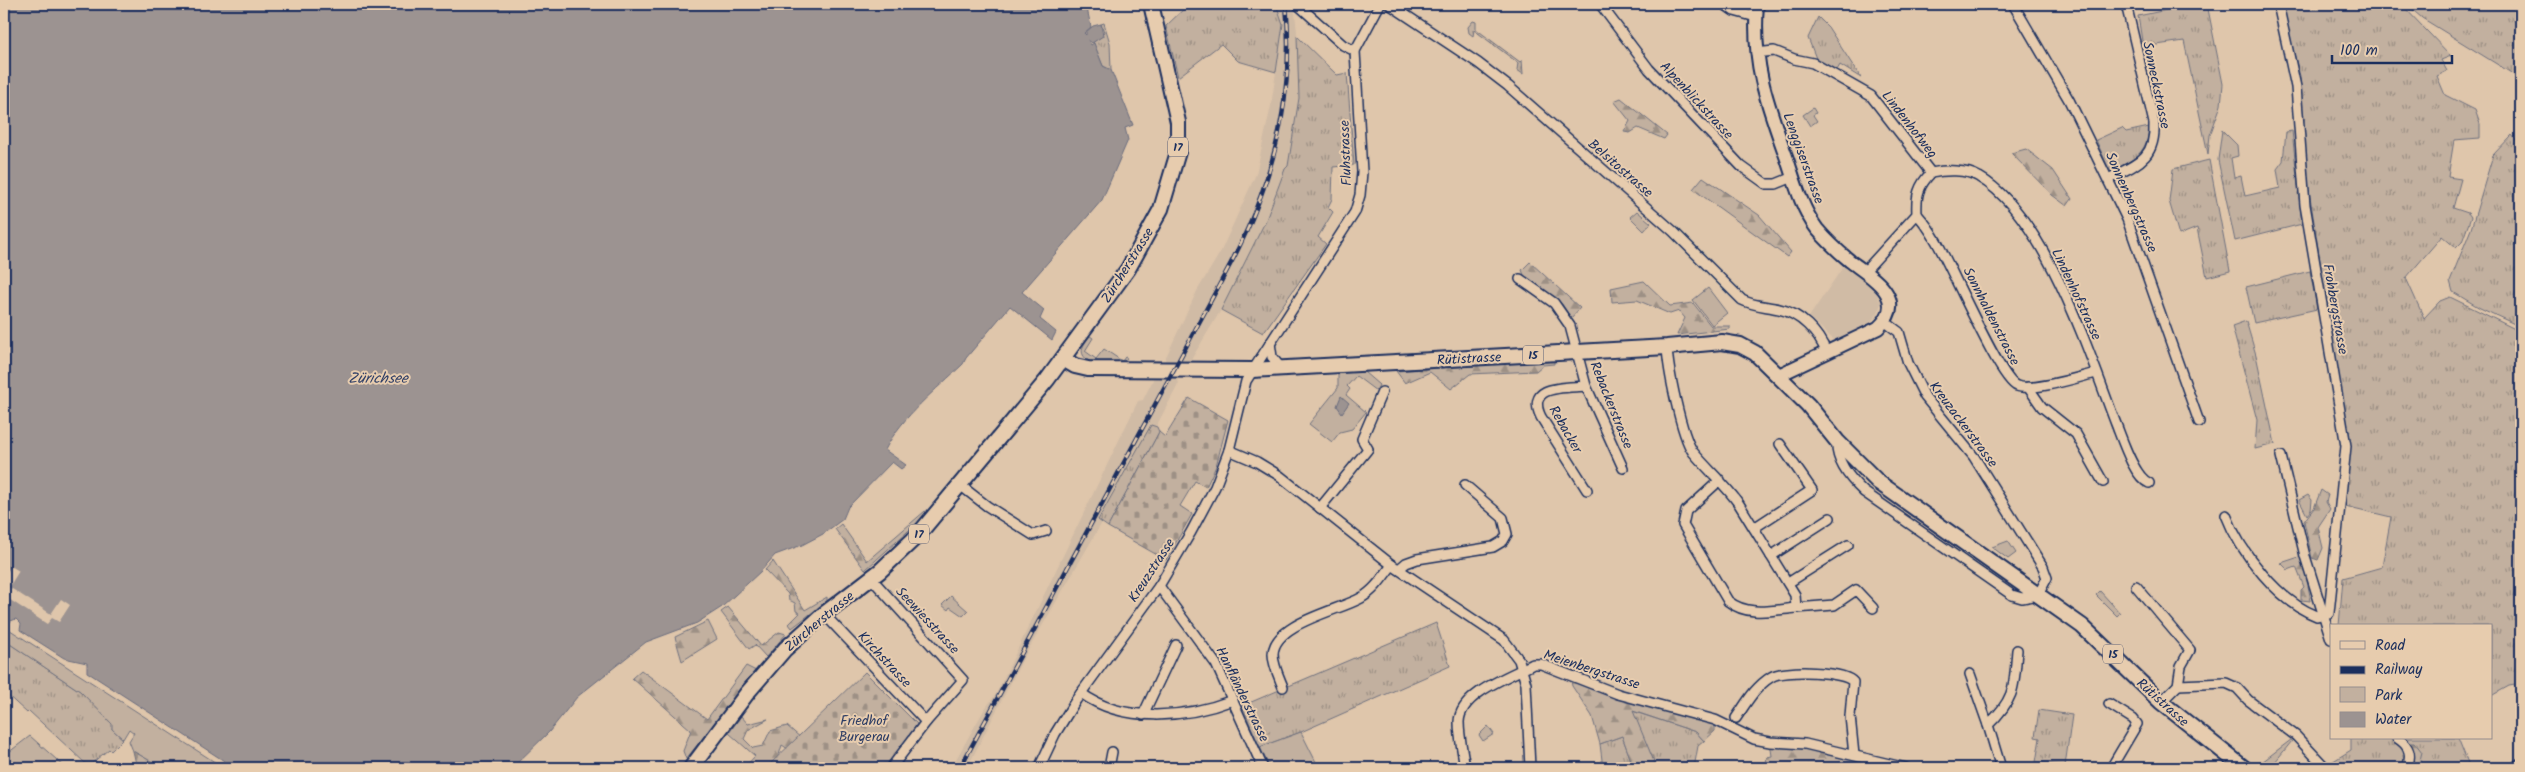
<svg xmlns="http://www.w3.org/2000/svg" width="2525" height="772" font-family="Kalam,sans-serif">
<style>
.built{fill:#d0bba5}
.grass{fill:url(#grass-tufts);stroke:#6e707e}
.forest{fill:url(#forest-firs);stroke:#6e707e}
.cemetery{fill:url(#cemetery-stones);stroke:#6e707e}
.green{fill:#c2b09f;stroke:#6e707e}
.water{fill:#9c9391;stroke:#686b7d}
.pier{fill:#dfc6ab}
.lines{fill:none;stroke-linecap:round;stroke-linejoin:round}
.street-casing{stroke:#1b2f5e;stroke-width:12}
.secondary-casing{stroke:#1b2f5e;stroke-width:16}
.primary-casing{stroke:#1b2f5e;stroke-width:18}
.street{stroke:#e7ccae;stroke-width:9}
.secondary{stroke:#e7ccae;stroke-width:12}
.primary{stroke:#e7ccae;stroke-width:14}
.rail-casing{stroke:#1b2f5e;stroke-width:4.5}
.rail{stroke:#e7ccae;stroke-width:2.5;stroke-dasharray:8;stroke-linecap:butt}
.labels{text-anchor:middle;stroke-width:4;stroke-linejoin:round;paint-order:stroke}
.shield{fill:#e7ccae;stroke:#585e76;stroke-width:1}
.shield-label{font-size:12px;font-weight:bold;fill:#1b2f5e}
.street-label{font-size:14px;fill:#1b2f5e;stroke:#e7ccae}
.park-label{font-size:14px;fill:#2c3c64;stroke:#e7ccae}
.water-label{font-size:15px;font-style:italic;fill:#2e3e66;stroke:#e7ccae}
</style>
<defs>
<pattern id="grass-tufts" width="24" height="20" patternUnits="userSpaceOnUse" patternTransform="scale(1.25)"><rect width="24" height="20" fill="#c2b09f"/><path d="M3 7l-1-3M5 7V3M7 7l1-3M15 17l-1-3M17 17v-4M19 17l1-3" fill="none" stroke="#9d9085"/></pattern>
<pattern id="forest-firs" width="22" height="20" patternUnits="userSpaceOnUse" patternTransform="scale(1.25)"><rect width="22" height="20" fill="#c2b09f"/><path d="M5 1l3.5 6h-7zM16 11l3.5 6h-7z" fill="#9d9085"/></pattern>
<pattern id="cemetery-stones" width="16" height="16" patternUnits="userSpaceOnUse" patternTransform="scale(1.25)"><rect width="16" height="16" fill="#c2b09f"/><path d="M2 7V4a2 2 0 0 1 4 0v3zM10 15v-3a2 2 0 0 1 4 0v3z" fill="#9d9085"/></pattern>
</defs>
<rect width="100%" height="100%" fill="#dfc6ab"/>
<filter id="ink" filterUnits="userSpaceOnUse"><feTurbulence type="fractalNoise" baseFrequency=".02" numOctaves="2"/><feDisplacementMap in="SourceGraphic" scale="10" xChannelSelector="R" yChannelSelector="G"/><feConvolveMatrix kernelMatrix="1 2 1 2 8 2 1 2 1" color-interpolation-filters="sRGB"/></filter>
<g filter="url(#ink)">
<g class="built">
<polygon points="1276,4 1294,4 1299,51 1299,98 1288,166 1285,169 1266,220 1221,310 1189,363 1182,361 1175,375 1179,383 1140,457 1023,659 967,768 951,768 984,710 996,694 1138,401 1143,400 1156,374 1173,363 1174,361 1166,363 1165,359 1197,291 1221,251 1256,174 1271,106 1283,24"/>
<polygon points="1845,264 1873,286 1881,303 1878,313 1871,322 1834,340 1809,317"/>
</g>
<g class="grass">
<polygon points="1189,4 1276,4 1283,24 1276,72 1238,61 1221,44 1178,77 1166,26"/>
<polygon points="2195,4 2207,4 2223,84 2221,105 2210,135 2208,154 2184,41 2143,47 2138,16"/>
<polygon points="2281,4 2401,4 2451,56 2441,60 2447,71 2437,76 2445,95 2475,110 2480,124 2480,138 2454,140 2448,177 2461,179 2453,208 2468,213 2471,217 2462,242 2456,248 2442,236 2406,278 2424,318 2440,301 2450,297 2521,332 2521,684 2509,686 2491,696 2491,626 2339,626 2343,578 2382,567 2391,517 2345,506 2349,448 2305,164 2300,76"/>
<polygon points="2406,4 2521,4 2521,79 2422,18"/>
<polygon points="1818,17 1828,27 1861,78 1840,65 1836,72 1817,61 1808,38"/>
<polygon points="1473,21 1476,22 1476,29 1520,62 1522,60 1523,74 1517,70 1518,63 1474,30 1473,36 1469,33 1468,27"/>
<polygon points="1104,23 1110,43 1111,70 1103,66 1093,42 1104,32 1101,24"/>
<polygon points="1297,36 1337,75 1347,73 1354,165 1333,167 1332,199 1328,207 1333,212 1318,237 1326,244 1263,333 1221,310 1266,220 1285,169 1288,166 1299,98"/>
<path d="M2149 127C2148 152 2134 160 2114 170L2109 169 2096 140 2122 128 2126 132Z"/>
<polygon points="2222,130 2237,145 2238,156 2231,158 2234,178 2241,176 2245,196 2280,188 2277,169 2283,161 2286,132 2292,131 2302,224 2235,241 2218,160"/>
<polygon points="2512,135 2521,147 2521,327 2480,308 2453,292 2450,281 2471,229 2493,155"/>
<polygon points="2209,160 2230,271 2207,277 2197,228 2179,235 2169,201 2173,169"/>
<polygon points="2310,271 2317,309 2254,323 2246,287"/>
<polygon points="2246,321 2256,355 2275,444 2255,449 2257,420 2232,326"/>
<polygon points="1151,425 1157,427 1159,432 1108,527 1098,520"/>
<polygon points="1436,623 1450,666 1301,732 1260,747 1242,706"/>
<polygon points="4,640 80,691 113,724 112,729 123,739 111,751 109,749 91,764 85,763 29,711 27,713 4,692"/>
<polygon points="2039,710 2072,715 2065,766 2036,762 2040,738 2035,737"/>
<polygon points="1632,711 1696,732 1704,741 1698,746 1694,768 1654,768 1655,764"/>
<polygon points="1622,736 1632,763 1619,768 1603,768 1600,744"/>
<polygon points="2296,736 2275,762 2279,768 2263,768 2258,765"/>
<polygon points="2351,738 2458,738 2470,768 2418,768 2421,761 2410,761 2402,768 2322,768 2351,750"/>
</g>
<g class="forest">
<polygon points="1621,98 1667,135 1664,139 1638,128 1630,133 1624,132 1630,121 1614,101"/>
<polygon points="2026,149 2053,170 2072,199 2067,206 2052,195 2011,153"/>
<polygon points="1703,177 1759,215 1791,252 1787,257 1693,189"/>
<polygon points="1530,262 1580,308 1571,318 1562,304 1526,280 1522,270"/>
<polygon points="1644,281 1670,306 1693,303 1711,326 1730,326 1730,329 1677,335 1685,318 1679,311 1670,314 1637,300 1612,302 1611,288"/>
<polygon points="1554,360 1554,364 1543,365 1536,371 1470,374 1451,389 1430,372 1405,383 1396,371"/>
<polygon points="2321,490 2328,495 2326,502 2330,509 2318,527 2323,548 2318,560 2312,558 2304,521 2314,508"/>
<polygon points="925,511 928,513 865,570 835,529 841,524 867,561"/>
<polygon points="2302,556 2311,601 2301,600 2301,590 2304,587 2296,567 2288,570 2281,563"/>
<polygon points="773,561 805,610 827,597 827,601 792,628 789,624 800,613 796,611 795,603 789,600 788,594 765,570"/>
<polygon points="728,607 761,646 779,632 786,634 766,657 755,645 749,649 721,612"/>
<polygon points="708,621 717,639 682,661 675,637"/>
<polygon points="746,666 756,671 686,759 683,751 691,730 632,678 641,670 707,719"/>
<polygon points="1570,676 1715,720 1715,731 1704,741 1696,732 1633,711 1655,764 1654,768 1619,768 1632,763 1622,736 1600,744 1592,716 1572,686"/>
<polygon points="741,716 748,724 768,719 748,730 744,739 753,748 763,746 770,731 787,726 808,744 800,757 782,745 776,765 780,768 744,768 755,756 729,733"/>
<polygon points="1770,742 1865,758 1866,768 1765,768 1767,757 1772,756"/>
<polygon points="2404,743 2415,743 2422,752 2418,768 2402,768 2410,761"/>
</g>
<g class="cemetery">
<polygon points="1189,398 1228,420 1216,466 1206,487 1195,481 1180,506 1192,514 1166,560 1108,527 1159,432 1165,437"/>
<polygon points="865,672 917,724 886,768 771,768 768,766"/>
<polygon points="133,751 163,768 137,768"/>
</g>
<g class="green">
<polygon points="1813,108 1816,113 1813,115 1817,121 1810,126 1803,115"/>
<polygon points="1637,211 1651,223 1644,231 1630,217"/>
<polygon points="1708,288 1727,313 1712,325 1693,300"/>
<path d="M1090 336 1093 338 1085 351 1096 359 1104 349 1122 361 1125 357 1127 358 1123 363 1089 361C1077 353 1083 345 1090 336Z"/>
<polygon points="1364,372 1379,385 1376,391 1356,376 1347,386 1350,389 1346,395 1366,412 1352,429 1340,432 1332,442 1309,424 1338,388 1338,373"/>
<polygon points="2308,495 2312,500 2311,510 2307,515 2299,500"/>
<polygon points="2008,541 2016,553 2008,559 1992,547"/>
<polygon points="2100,591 2120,613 2117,616 2096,595"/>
<polygon points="951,596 968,611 963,616 950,607 948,610 942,605"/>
<polygon points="4,626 224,768 163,768 133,751 129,741 134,733 129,729 123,739 112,729 112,724 80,691 4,640"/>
<polygon points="1488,726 1494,734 1483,741 1479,735"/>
<polygon points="1301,732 1319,768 1270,768 1260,747"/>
<polygon points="30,736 66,768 7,768 4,764 4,756"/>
</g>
<g class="water">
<path d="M4 4H1086L1091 27 1084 33 1086 35V32L1093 26 1101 24 1103 36 1092 43 1088 40 1091 45 1094 43 1103 66 1111 70 1133 125 1125 128 1128 140 1102 200 1022 292 1044 310 1040 319 1056 332 1052 340 1010 306 966 358 963 364C936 390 902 416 885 450L906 465 901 469 892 462 848 507 843 519 823 534 802 545 775 555 761 571 722 607 697 623 646 642 577 697 549 732 512 768H235L87 672V663L64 658 20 630 21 624 16 619 8 622 4 620Z"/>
<polygon points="1341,396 1349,403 1342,413 1337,406"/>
</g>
<polygon class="pier" points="11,566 19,571 9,587 51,614 61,599 70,605 59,622 52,618 47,624 4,596 6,588 4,577"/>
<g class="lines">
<g class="street-casing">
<g id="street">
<polyline points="1297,4 1343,45 1355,51"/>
<path d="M1389 4 1478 63 1508 86 1673 231 1742 300C1754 306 1766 306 1779 309 1800 313 1819 333 1826 352"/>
<polyline points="1600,4 1649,69 1741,166 1766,184 1776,184 1793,177"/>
<polyline points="1724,4 1734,11 1756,17"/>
<polyline points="2013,4 2069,100 2127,219 2199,422"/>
<polyline points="1756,53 1774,51 1794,59 1813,63 1871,96 1931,173"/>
<path d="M2108 179C2137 164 2156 159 2154 123L2126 4"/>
<path d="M1917 214C1924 222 1930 230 1935 239 1949 261 2000 381 2017 386 2032 392 2079 377 2096 373"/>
<path d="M1865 271 1917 214C1916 196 1918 186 1931 173 1945 170 1966 169 1979 177 2046 216 2089 354 2116 424 2122 439 2134 477 2149 483"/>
<polyline points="1520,279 1554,303 1570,326 1586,386 1623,468"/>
<polyline points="1270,343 1272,357 1281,368"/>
<path d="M1667 347C1668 369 1681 435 1693 452 1708 470 1726 485 1739 504L1795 595 1796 608C1773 610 1748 617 1728 601L1683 525 1686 511 1720 480"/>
<path d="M1586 386C1566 388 1525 384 1541 417L1587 490"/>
<polyline points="2028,387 2042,407 2076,434 2103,482"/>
<path d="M1837 441C1835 461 1850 479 1864 492L2012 595 2022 598 2038 595 2047 578 2043 567 1974 457 1925 397 1908 363 1899 332 1884 321"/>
<polyline points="1229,450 1257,462 1280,476 1392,565 1504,640 1519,660 1526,684 1530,768"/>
<polyline points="2281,456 2305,556 2331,639"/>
<polyline points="960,485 987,506 1033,535 1046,531"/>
<polyline points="1320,508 1368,449 1362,439 1382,392"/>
<path d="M2226 515C2240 552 2279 602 2317 616L2329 613 2346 446 2305 205 2296 87 2278 4"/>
<polyline points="1754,528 1812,490 1780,444"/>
<polyline points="1771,556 1830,518"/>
<polyline points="1399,569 1406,563 1417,559 1493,547 1503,541 1507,534 1503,518 1465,485"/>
<polyline points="872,579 963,680 926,722 891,768"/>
<polyline points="1788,583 1848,545"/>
<polyline points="1159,586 1216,664 1263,768"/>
<polyline points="2136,586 2190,650 2181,666 2178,685 2161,702"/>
<polyline points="1796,608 1834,605 1856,590 1873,608"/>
<polyline points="824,614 926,722"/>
<polyline points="1970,674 1988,725"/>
<polyline points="2178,685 2226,683 2237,688 2248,700 2296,736 2326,768"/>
<path d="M1283 687C1279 677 1273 665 1273 654 1274 623 1338 611 1361 598 1374 591 1383 577 1392 565"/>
<path d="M1081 693C1123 724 1186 718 1233 700"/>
<polyline points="2109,704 2133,719 2137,724 2111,768"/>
<polyline points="1143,715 1176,645"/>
<path d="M1736 718C1747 702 1755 687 1771 677 1783 669 1846 671 1853 682L1850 716 1854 755"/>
<path d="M2397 738C2410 746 2412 755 2407 768"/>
<polyline points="1039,768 1055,734 1076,700 1159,586 1191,532 1215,487 1229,450 1246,381 1355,212 1360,195 1362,172 1355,51 1380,4"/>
<polyline points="1109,768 1112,752"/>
<path d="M1465 768C1463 753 1459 737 1459 722 1460 693 1511 676 1533 664H1541L1618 694 1715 720 1754 739 1770 742 1805 744 1906 768"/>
<path d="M2001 768 1988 725C2016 698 2014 686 2017 650"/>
</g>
</g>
<g class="secondary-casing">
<path id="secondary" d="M1757 4C1752 65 1767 103 1787 159 1795 183 1802 209 1817 229 1827 241 1838 251 1850 261 1871 277 1910 298 1878 328L1779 375"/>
</g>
<g class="primary-casing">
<g id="primary">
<polyline points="1063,359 1075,366 1088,369 1252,370 1667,347 1722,342 1740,345 1755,353 1808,405 1837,441 1878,482 2082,626 2161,702 2244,768"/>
<polyline points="691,768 748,692 785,649 824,614 880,571 918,535 1047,380 1128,269 1161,209 1178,152 1178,122 1151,4"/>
<polyline points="2519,768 2521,766"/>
</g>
</g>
<use href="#street" class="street"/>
<use href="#secondary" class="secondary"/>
<use href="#primary" class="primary"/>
<g class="rail-casing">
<path id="rail" d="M960 768 1231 263C1274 181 1295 96 1286 4"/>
</g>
<use href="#rail" class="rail"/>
</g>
</g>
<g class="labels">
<g class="shield">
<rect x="1168" y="137.5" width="20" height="19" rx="4"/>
<rect x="1523" y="345.5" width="20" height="19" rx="4"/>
<rect x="909" y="524.5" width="20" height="19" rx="4"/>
<rect x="2103" y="644.5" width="20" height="19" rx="4"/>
</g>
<g class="shield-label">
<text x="1178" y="151">17</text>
<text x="1533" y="359">15</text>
<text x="919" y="538">17</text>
<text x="2113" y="658">15</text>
</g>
<g class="street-label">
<text transform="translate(2157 85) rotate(78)" y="5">Sonneckstrasse</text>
<text transform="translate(1697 100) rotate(47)" y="5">Alpenblickstrasse</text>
<text transform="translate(1910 124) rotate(52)" y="5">Lindenhofweg</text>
<text transform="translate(1345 153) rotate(-92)" y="5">Fluhstrasse</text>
<text transform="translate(1804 158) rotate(70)" y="5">Lenggiserstrasse</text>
<text transform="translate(1621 168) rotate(41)" y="5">Belsitostrasse</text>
<text transform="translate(2132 202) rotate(66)" y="5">Sonnenbergstrasse</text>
<text transform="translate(1127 265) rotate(-58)" y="5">Zürcherstrasse</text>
<text transform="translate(2077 294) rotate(65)" y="5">Lindenhofstrasse</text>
<text transform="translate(2336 309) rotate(80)" y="5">Frohbergstrasse</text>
<text transform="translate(1992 316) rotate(63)" y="5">Sonnhaldenstrasse</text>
<text transform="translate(1469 358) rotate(-3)" y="5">Rütistrasse</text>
<text transform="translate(1612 405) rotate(68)" y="5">Rebackerstrasse</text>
<text transform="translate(1964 424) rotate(53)" y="5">Kreuzackerstrasse</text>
<text transform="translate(1566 429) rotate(60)" y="5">Rebacker</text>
<text transform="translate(1151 570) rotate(-57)" y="5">Kreuzstrasse</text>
<text transform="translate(928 620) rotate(47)" y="5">Seewiesstrasse</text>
<text transform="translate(819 621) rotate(-40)" y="5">Zürcherstrasse</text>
<text transform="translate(885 659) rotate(47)" y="5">Kirchstrasse</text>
<text transform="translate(1592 669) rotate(18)" y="5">Meienbergstrasse</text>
<text transform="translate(1243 694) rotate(64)" y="5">Hanfländerstrasse</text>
<text transform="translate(2163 702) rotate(42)" y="5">Rütistrasse</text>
</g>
<g class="park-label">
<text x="864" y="725">Friedhof<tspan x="864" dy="16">Burgerau</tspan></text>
</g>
<g class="water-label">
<text x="378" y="383">Zürichsee</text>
</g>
</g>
<rect width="2525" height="772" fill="none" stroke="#e7ccae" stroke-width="20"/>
<rect x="10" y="10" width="2505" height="752" fill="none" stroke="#1b2f5e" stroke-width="2" filter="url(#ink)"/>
<rect x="2330" y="624" width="162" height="115" fill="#e7ccae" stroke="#958d8e"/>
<rect x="2340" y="641" width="25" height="8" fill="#e7ccae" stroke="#958d8e"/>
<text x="2375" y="650" font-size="15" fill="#1b2f5e">Road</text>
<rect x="2340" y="666" width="25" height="8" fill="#1b2f5e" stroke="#958d8e"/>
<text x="2375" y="674" font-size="15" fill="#1b2f5e">Railway</text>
<rect x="2340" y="687" width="25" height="15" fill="#c2b09f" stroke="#958d8e"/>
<text x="2375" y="700" font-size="15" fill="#1b2f5e">Park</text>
<rect x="2340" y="712" width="25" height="15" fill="#9c9391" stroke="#958d8e"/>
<text x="2375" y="724" font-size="15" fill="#1b2f5e">Water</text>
<path d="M2332 55v8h120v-8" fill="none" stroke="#1b2f5e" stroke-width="2.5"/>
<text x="2340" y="55" font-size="15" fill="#1b2f5e" stroke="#e7ccae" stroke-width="4" paint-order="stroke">100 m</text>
</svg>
